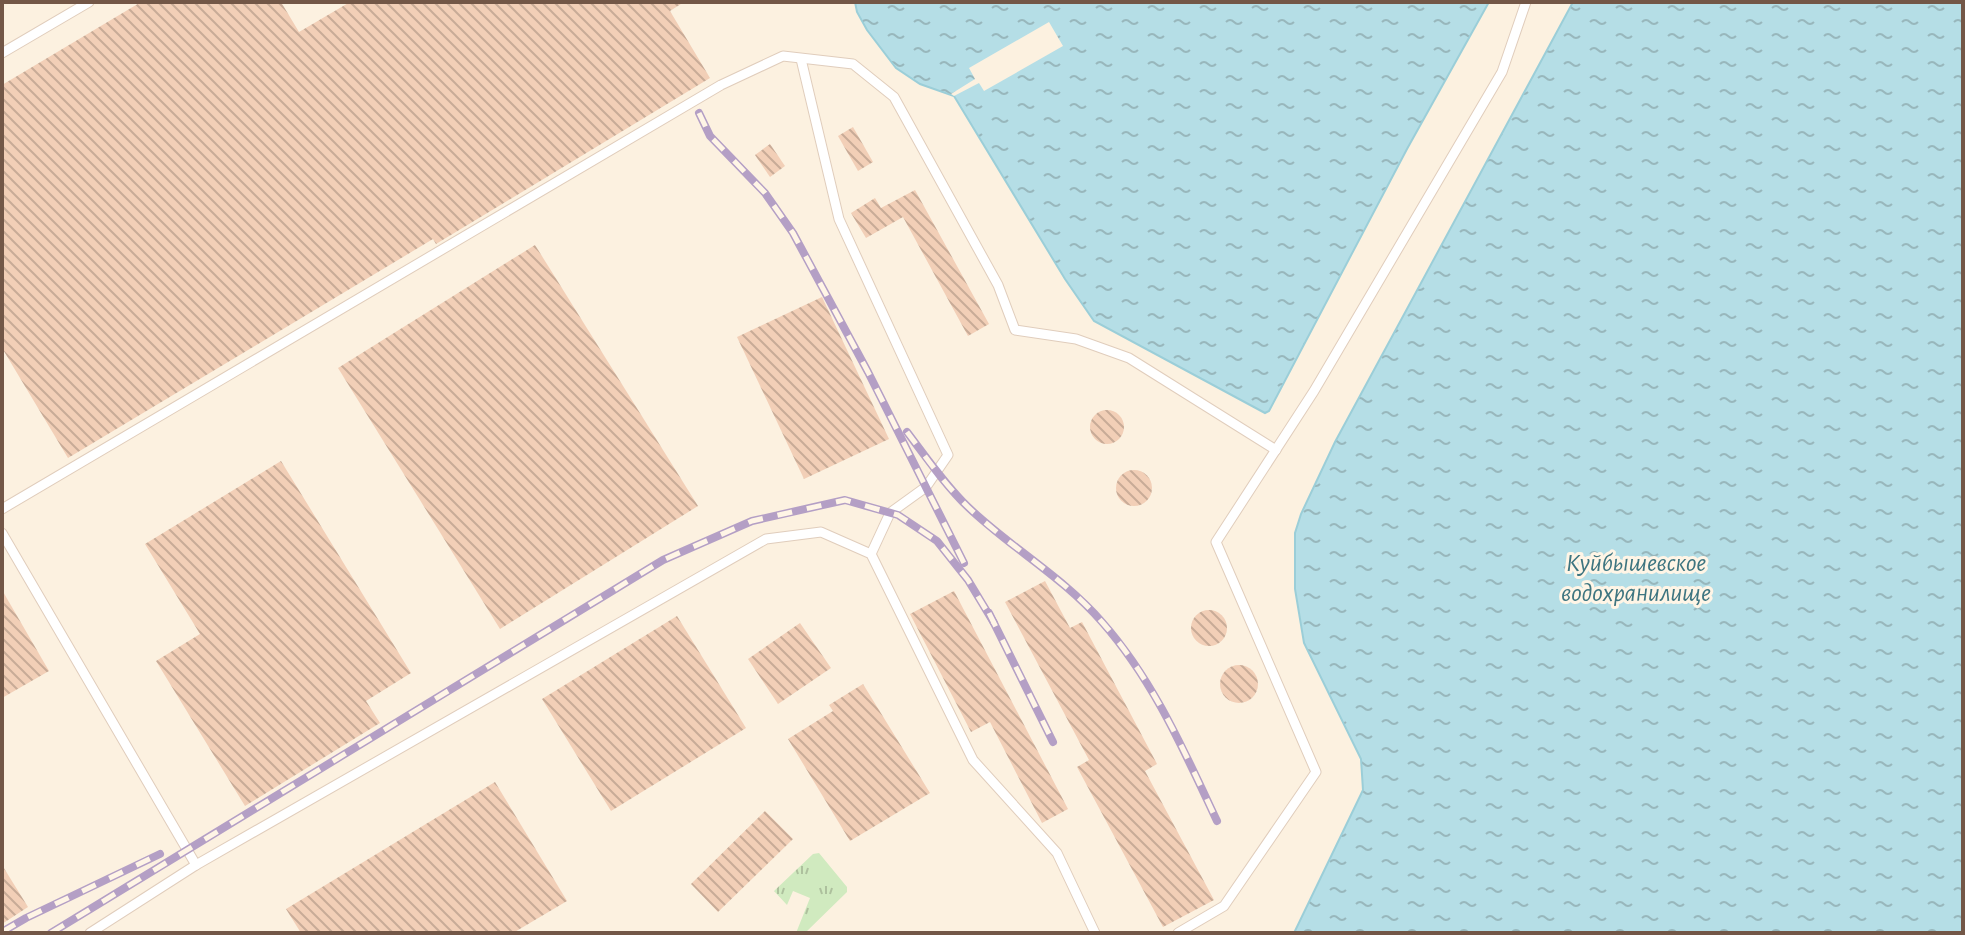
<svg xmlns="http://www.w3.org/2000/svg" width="1965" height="935" font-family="'Alegreya Sans',sans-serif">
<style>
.grass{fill:url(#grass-tufts)}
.water{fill:url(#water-ripples);stroke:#9bced8;stroke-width:2}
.pier{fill:#fcf1e0}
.building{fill:url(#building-back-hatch)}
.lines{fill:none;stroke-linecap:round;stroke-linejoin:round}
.lane-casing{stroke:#e0cdbc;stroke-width:11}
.lane{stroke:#fff;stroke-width:9}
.rail-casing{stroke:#b49fc5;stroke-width:8}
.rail{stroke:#fff5e6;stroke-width:5;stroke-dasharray:15;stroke-linecap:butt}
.labels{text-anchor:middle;stroke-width:6;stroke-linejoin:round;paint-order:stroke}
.water-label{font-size:26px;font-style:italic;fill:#3e7580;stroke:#fff5e6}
</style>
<defs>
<pattern id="grass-tufts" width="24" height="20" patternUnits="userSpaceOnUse" patternTransform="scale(2)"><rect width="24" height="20" fill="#d0eabf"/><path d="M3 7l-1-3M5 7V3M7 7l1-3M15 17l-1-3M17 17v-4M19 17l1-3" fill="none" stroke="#adc09d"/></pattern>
<pattern id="water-ripples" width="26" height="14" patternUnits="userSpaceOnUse" patternTransform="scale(2)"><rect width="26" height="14" fill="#b5dee6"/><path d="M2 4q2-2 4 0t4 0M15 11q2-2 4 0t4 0" fill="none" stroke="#98b7bc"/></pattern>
<pattern id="building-back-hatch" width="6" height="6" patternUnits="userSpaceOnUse" patternTransform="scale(2)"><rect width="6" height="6" fill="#f2cfb7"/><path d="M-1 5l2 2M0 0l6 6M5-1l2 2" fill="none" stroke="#c8ab97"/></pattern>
</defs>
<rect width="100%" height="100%" fill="#fcf1e0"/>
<polygon class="grass" points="819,853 847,887 847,892 805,933 796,933 810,898 793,891 787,905 774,891 813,854"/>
<g class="water">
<polygon points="855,2 1489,2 1407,149 1269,411 1265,413 1094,321 1065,279 954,96 920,84 896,68 867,30 857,12"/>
<polygon points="1573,2 1963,2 1963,933 1294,933 1363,790 1361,759 1304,643 1295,589 1295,533 1301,514 1335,442"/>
</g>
<polygon class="pier" points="1049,22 1063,46 984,91 979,83 954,96 951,94 975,79 969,68"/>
<g class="building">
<polygon points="141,2 281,2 299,32 350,2 684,2 670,11 710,78 436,244 433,239 68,458 2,348 2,85"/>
<polygon points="853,127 873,162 858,171 838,136"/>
<polygon points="770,144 785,166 770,177 755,155"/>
<polygon points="915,190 989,324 968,336 903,217 866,238 851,213 875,198 881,208"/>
<polygon points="535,245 698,506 500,629 338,368"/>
<polygon points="822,297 889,439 804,479 737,337"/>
<circle cx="1107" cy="427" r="17"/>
<polygon points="281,461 411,673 366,701 380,723 245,806 156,661 200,634 145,544"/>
<circle cx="1134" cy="488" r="18"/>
<polygon points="1045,581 1070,628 1082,622 1157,764 1145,771 1214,900 1163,927 1077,767 1089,760 1005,602"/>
<polygon points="2,590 49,671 2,698"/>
<polygon points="954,591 1068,809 1042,823 990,722 971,732 910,614"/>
<circle cx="1209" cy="628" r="18"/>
<polygon points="677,616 746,728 611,811 542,699"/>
<polygon points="800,623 831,668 778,704 748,659"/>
<circle cx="1239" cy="684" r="19"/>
<polygon points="863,684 930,793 850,841 788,739 833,711 829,705"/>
<polygon points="495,782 567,901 513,933 301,933 286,909"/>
<polygon points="765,811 793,839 718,912 691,884"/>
<polygon points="2,865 28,907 2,924"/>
</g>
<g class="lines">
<g class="lane-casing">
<g id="lane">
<polyline points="2,53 89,2"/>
<polyline points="801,59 839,219 948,455 926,487 890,513 871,554"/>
<polyline points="2,509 721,85 783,56 853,64 894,97 998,285 1015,330 1076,339 1129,358 1276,450"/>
<polyline points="2,533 196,865"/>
<polyline points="90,933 196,865 766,539 821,532 871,554 973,760 1057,853 1095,933"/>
<polyline points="1178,933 1224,906 1316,772 1216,542 1314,391 1502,72 1526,2"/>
</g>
</g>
<use href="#lane" class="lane"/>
<g class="rail-casing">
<g id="rail">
<polyline points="699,113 710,136 765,193 793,233 868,372 964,563"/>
<path d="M907 432C926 457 945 485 968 507 1011 548 1063 577 1102 622 1154 681 1184 751 1217 821"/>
<polyline points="989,613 1053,742"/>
<polyline points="2,932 26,918 160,854"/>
<polyline points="51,933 663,560 752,521 845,500 898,515 937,541 968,580 994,623"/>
</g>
</g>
<use href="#rail" class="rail"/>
</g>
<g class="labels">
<g class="water-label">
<text x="1636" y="571">Куйбышевское<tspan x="1636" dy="30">водохранилище</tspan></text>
</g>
</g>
<rect width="1965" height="935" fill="none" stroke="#735747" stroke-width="8"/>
</svg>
